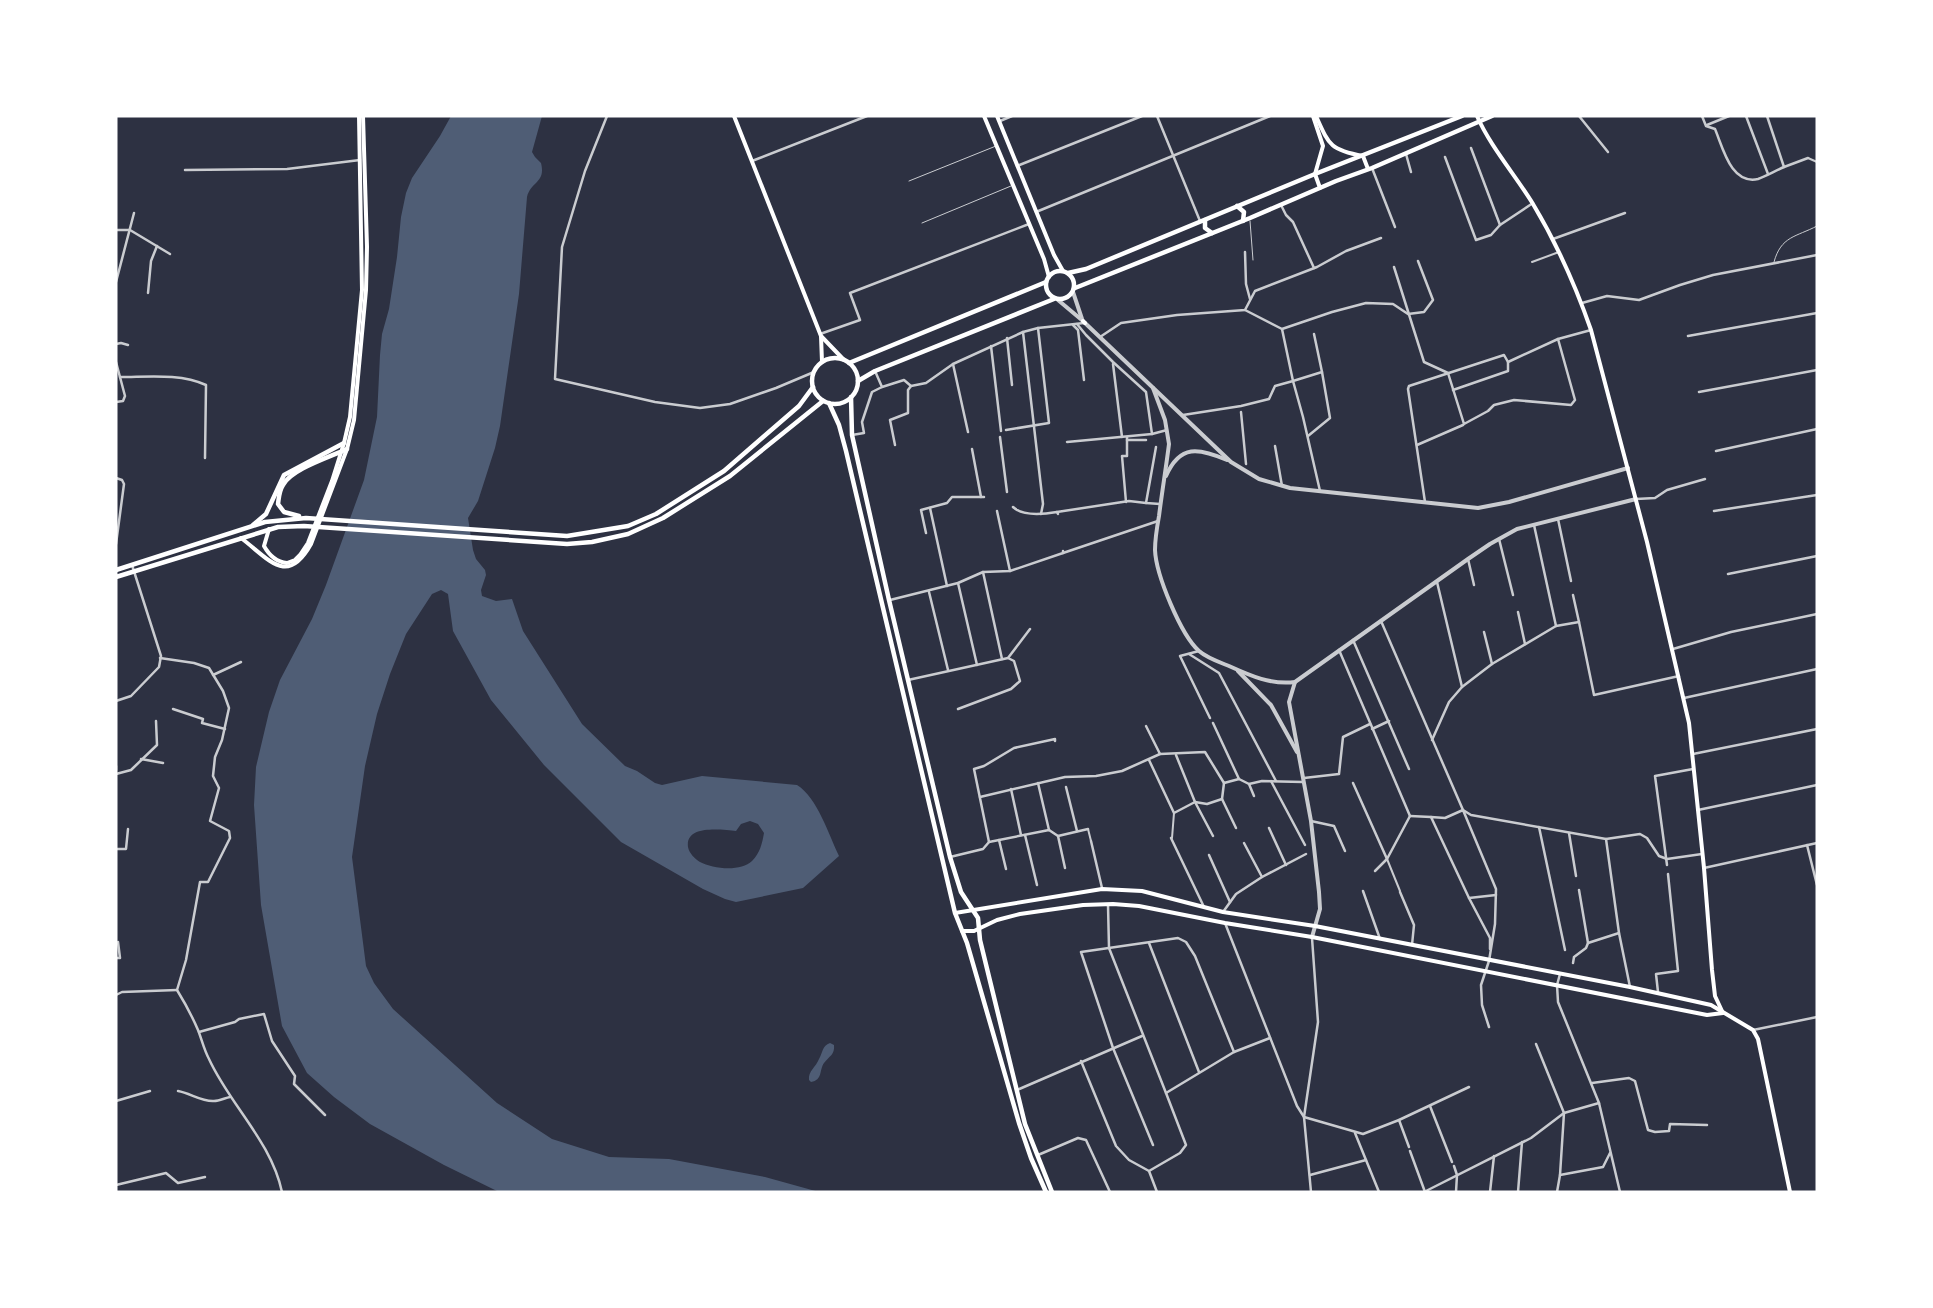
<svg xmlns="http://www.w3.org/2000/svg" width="1933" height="1308" font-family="'Fira Sans',sans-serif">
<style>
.water{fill:#4f5d75;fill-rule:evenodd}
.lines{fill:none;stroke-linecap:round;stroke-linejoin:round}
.service{stroke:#caccd0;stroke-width:1}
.pedestrian{stroke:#caccd0;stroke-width:2}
.minor{stroke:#caccd0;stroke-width:2.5}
.tertiary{stroke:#caccd0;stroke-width:4}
.secondary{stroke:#fff;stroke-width:4}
.trunk{stroke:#fff;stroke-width:4.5}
</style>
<rect width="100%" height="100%" fill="#2d3142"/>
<g class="water">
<path d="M451 116H542L532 152 535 157 541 163C546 183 531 181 527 197L519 294 500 426 495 448 478 501 468 518 473 550 476 559 485 570 486 575 481 590 482 596 496 601 512 599 523 631 582 724 625 766 637 771 655 783 662 785 702 776 797 785C817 797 829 835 839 856L803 888 736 902 725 899 703 889 621 842 544 765 491 700 453 631 448 594 441 590 432 594 406 634 390 674 377 714 365 766 352 857 366 966 374 983 393 1009 497 1103 552 1139 609 1157 669 1159 765 1177 819 1192H499L444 1165 370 1124 334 1097 307 1073 282 1026 261 905 254 805 256 767 269 712 280 680 312 619 326 585 364 480 377 417 380 355 382 334 389 309 397 257 401 217 406 193 412 178 440 136ZM750 821 758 824 764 833C762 844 760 853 752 861 741 872 713 869 700 862 695 859 689 853 688 847 685 824 723 830 736 831L741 824Z"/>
<path d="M830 1043 834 1045C835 1055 829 1056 824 1063 819 1070 823 1080 811 1082L809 1080C808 1071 816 1067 819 1059 823 1052 822 1046 830 1043Z"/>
</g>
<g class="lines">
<g class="service">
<polyline points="909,181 996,146"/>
<polyline points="1250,221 1253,260"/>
<polyline points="922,223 1011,186"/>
<path d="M1774 262C1781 236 1796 237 1817 226"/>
</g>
<g class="pedestrian">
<polyline points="1808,158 1817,162"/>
<polyline points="1532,262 1559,252"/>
<polyline points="1088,829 1091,841"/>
<polyline points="1172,838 1174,813"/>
<polyline points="1387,859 1400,891"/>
</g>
<g class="minor">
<polyline points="607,116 585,171 562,247 555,379 655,402 700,408 730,404 776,388 814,372"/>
<polyline points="1157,116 1200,221"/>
<polyline points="1579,116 1608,152"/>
<path d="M1702 116 1706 126 1715 129C1723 148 1731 185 1758 179 1766 176 1775 171 1784 167L1767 116"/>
<polyline points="1746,116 1768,174"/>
<polyline points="1000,121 1012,116"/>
<polyline points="1707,125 1729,116"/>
<polyline points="1471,148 1500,225"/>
<polyline points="1406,154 1411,172"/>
<polyline points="1445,157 1476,240 1491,235 1500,225 1533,203"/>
<polyline points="752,161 867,116"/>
<polyline points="1017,166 1142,116"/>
<polyline points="1784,167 1808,158"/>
<polyline points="1372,168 1395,227"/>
<polyline points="185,170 287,169 360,160"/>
<polyline points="1281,205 1286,215 1293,222 1314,268"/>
<polyline points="1036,212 1270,116"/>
<polyline points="116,230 130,230 170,254"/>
<polyline points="1553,239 1625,213"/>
<polyline points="1245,252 1246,284 1250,299"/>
<polyline points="1394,267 1424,362 1448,373 1464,424 1488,411 1494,405 1514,400 1571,405 1575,400 1558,339"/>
<polyline points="116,282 134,213"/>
<polyline points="148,293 151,261 157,246"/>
<polyline points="1582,303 1607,296 1639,300 1680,285 1713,275 1817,255"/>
<polyline points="1245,310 1282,329 1332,312 1366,303 1393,304 1408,314 1424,312 1433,300 1418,261"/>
<polyline points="1073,325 1078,330 1084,380"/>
<polyline points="1023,332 1043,504 1041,514"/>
<polyline points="820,334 860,320 850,293 1029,224"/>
<polyline points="1314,334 1322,372 1293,381 1303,417 1320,491"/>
<polyline points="1688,336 1817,313"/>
<polyline points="1100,337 1121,323 1177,315 1245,310 1255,291 1317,267 1346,251 1381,238"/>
<polyline points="1007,338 1012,385"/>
<polyline points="116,344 121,343 128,345"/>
<polyline points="991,346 1001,431"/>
<polyline points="116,362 125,396 123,401 116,402"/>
<polyline points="1508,362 1558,339 1591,330"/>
<polyline points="1113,364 1122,437"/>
<path d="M120 377C147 377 180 373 206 385L205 458"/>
<polyline points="882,387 904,380 911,386 926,383 953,364"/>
<polyline points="1699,392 1817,370"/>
<polyline points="1241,412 1246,464"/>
<polyline points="1183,415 1241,406 1269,399 1275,386 1293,381 1282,329"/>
<polyline points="1006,430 1049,423 1038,328"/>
<polyline points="968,432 953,364 1023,332 1038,328 1084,323"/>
<polyline points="1152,434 1167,430"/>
<polyline points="852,435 864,433 862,422 872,392 882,387 875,371"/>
<polyline points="1308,436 1330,418 1322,372"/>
<polyline points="1127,440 1146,440"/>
<polyline points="1067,442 1152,434 1146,392 1113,362 1086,335 1077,324"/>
<polyline points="895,445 890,420 908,413 908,390 911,386"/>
<polyline points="1001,445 1000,437 1007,492"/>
<polyline points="1417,445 1463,425"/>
<polyline points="1275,446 1282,486"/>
<polyline points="1156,447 1146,503 1160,504"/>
<polyline points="972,449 981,497"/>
<polyline points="1716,451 1817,429"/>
<polyline points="116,478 122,480 124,484 116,544"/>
<polyline points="1636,499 1655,498 1667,490 1705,479"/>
<polyline points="1126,502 1122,456 1127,456 1127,437"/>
<polyline points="1425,502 1408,389 1409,386 1504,355 1508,362 1508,371 1453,390"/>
<path d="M1013 507C1023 517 1045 514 1057 512L1058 514"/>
<polyline points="930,508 947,586"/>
<polyline points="997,511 1010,571"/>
<polyline points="1714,511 1817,495"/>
<polyline points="1057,512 1129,501 1146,503"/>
<polyline points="1558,519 1571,581"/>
<polyline points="1534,525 1556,626"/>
<polyline points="926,533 921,510 947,503 952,497 984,497"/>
<polyline points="1499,539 1513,595"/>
<polyline points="1063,553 1158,521"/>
<polyline points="1468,559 1474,585"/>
<polyline points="983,572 1002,659"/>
<polyline points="1728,574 1817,556"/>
<polyline points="1437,582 1462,687"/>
<polyline points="958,583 977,665"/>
<polyline points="929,592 948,670"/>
<polyline points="1573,595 1579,622"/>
<polyline points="890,600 958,583 983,572 1010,571 1063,553 1063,551"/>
<polyline points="1518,612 1525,644"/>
<polyline points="1381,621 1463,810 1471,815 1606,839 1640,834 1647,838 1659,856 1667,859 1702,854"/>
<polyline points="1484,632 1492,664"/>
<polyline points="1353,640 1409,769"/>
<polyline points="1673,649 1731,632 1817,614"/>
<polyline points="1339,650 1410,816"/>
<polyline points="1199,651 1180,656 1210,718"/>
<polyline points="1189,654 1219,673 1276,781"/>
<path d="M160 658 194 663 209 668 223 691 229 708 222 740 215 757 213 776 219 788 210 821 229 831 230 838 208 882H200L186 960 177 990C185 1003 192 1016 198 1030 202 1040 204 1050 209 1059 230 1105 271 1141 282 1192"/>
<polyline points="213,675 241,662"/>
<polyline points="908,680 1008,658 1030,629"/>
<polyline points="1684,698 1817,669"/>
<polyline points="116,701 131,696 159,667 161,656 132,565"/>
<polyline points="173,709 203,719 202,723 225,729"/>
<polyline points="958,709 1011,689 1020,681 1014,661 1008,658"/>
<polyline points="1213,723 1239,779"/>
<polyline points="1146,726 1160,754"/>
<polyline points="1372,729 1389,721"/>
<polyline points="1432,740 1449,702 1462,687 1492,664 1556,626 1579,622 1594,695 1679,676"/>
<polyline points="1693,754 1817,729"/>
<polyline points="1176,755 1195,802 1213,836"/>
<polyline points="141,759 163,763"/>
<polyline points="1149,760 1174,813 1195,802 1207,804 1222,799"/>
<polyline points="116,766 116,770"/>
<polyline points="116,774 131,770 157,745 156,721"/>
<polyline points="1304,778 1339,774 1343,737 1370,724"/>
<polyline points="1271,781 1305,845"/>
<polyline points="1038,783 1049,830"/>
<polyline points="1224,783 1222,799 1236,828"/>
<polyline points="1353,783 1387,859"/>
<polyline points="1249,784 1254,796"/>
<polyline points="1066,787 1077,831"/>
<polyline points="1011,789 1021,835"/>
<polyline points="980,797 1065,777 1096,776 1122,771 1160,754 1205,752 1224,783 1239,779 1249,784 1262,781 1303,782"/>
<polyline points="1698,810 1817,785"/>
<polyline points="1410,816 1431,817"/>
<polyline points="1311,821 1334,826 1345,851"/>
<polyline points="1539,827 1565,950"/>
<polyline points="1269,828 1286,865"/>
<polyline points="1569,833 1576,876"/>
<polyline points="1025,835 1037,885"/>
<polyline points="1058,836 1065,868"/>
<polyline points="1171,838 1204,907"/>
<polyline points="1606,839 1619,933 1630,987"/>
<polyline points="999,840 1006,869"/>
<polyline points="1091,841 1102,888"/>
<polyline points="989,842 974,769 984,766 1014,748 1055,739 1055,741"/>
<polyline points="1807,845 1817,885"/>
<polyline points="116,849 126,849 128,829"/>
<polyline points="1209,855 1230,902"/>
<polyline points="950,857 983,849 989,842 1049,830 1058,836 1088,829"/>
<polyline points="1667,865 1655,776 1693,769"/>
<polyline points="1704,868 1817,843"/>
<polyline points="1375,871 1387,859 1410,816"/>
<polyline points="1262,877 1306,854"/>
<polyline points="1363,891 1380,939"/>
<polyline points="1400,892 1414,925 1412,945"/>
<polyline points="1469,898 1496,895"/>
<polyline points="1108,905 1109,948 1166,1093"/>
<polyline points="1223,912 1236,894 1262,877 1244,843"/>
<polyline points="1225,923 1297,1106 1304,1117 1363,1134 1399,1120 1469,1087"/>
<polyline points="1149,943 1199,1072"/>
<polyline points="1588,943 1619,933"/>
<polyline points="116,958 120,958 118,942"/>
<polyline points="1573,963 1574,957 1586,948 1588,943 1579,890"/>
<polyline points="1560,974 1557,985 1558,1002 1599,1103 1620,1192"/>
<polyline points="1658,992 1656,974 1678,971 1668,874"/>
<polyline points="116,995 122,992 177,990"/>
<polyline points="1489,1027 1482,1005 1481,985 1489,961 1495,924 1496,889 1463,810 1445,818 1431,817 1469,898 1490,938 1490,949"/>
<polyline points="1753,1030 1817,1017"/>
<polyline points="199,1032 235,1022 239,1019 264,1014 272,1041 295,1076 294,1084 325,1115"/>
<polyline points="1536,1044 1564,1113 1560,1175"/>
<polyline points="1081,1061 1116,1146 1129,1160 1149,1171"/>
<polyline points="1592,1083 1629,1078 1635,1081 1648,1130 1655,1132 1669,1131 1670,1124 1707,1125"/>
<polyline points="1017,1090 1142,1036"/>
<path d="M178 1091C190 1093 202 1102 214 1101 219 1101 225 1098 230 1097"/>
<polyline points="116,1101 150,1091"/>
<polyline points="1430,1106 1452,1162"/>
<polyline points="1399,1120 1409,1147"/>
<polyline points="1355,1133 1379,1192"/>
<polyline points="1153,1145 1113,1048 1081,952 1178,938 1186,942 1195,956 1234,1052"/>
<polyline points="1410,1151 1425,1192"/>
<polyline points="1038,1155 1078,1138 1086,1140 1110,1192"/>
<polyline points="1454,1166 1457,1175 1456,1192"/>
<polyline points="1310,1175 1366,1160"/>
<polyline points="116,1185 166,1173 178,1183 205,1177"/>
<polyline points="1157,1192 1149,1171 1180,1153 1186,1145 1166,1093 1234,1052 1270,1038"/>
<polyline points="1311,1192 1304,1117 1318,1022 1312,938"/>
<polyline points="1424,1192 1531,1138 1564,1113 1599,1103"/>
<polyline points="1490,1192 1494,1156"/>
<polyline points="1518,1192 1522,1142"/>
<polyline points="1557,1192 1560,1175 1603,1167 1610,1153"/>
</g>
<g class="tertiary">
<polyline points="1073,292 1082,319"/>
<polyline points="1058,300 1083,321"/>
<polyline points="1085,323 1231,462 1259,479 1290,488 1478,508 1509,502 1628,468"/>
<path d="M1153 388 1165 420 1169 444C1166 468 1162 492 1159 516 1157 527 1155 539 1155 550 1156 575 1181 635 1199 651 1207 658 1219 662 1229 666 1251 676 1271 685 1295 682L1468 559 1490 544 1517 529 1636 499"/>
<path d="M1166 476C1180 444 1199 448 1227 460"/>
<polyline points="1238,671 1271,705 1297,752"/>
<polyline points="1295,682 1289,702 1311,821 1319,892 1320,909 1312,937"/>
</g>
<g class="secondary">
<polyline points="734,116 821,336 822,362"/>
<polyline points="984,116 1044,259 1049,277"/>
<polyline points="997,116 1054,255 1063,271"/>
<polyline points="1313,116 1323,146 1315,174 1320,188"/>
<path d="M1316 116C1329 145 1330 150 1363 156L1368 169"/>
<path d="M1477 116C1490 146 1516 176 1533 204 1557 244 1576 287 1591 330L1647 542 1689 723 1704 868 1712 970 1715 996 1722 1011"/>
<polyline points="1083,321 1085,323"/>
<polyline points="821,336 844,360"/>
<path d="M269 529 264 546C269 555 276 562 287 563L295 560 300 555 308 543 332 481 344 443 350 417 362 290 359 116"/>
<path d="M241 538C269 559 287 587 311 544L347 449 354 420 366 290 367 247 363 116"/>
<polyline points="955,913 1102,889 1142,891 1223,912 1315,926 1630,987 1711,1005 1753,1030 1758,1039 1790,1192"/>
<polyline points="962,931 974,931 997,920 1020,914 1083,905 1113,904 1139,906 1225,923 1312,937 1707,1015 1723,1013"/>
</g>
<g class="trunk">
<polyline points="1237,206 1244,212 1243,221"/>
<polyline points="1205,220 1205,228 1212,233"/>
<circle cx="1060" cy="285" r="14"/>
<polyline points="1068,273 1086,269 1315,174 1462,116"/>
<polyline points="1075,288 1250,218 1336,181 1372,168 1492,116"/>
<circle cx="835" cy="381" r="23"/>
<polyline points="849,363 1046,282"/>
<polyline points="858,381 875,371 1054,299"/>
<polyline points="851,397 852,435 889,600 950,857 961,892 978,918 980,940 1025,1124 1052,1192"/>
<polyline points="829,403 839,425 846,451 955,913 967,943 1019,1123 1031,1158 1046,1192"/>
<path d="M299 516 284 512 278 504C279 497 279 491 283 485 291 469 330 457 347 449"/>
<polyline points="253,525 266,514 284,475 344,443"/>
<polyline points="116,570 265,522 306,518 567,536 628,526 656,514 724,471 799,406 813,387"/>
<polyline points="116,577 278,527 304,526 567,544 592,542 628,534 663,518 730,476 823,401"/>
</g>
</g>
<rect width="1933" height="1308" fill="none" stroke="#ffffff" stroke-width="235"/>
</svg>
